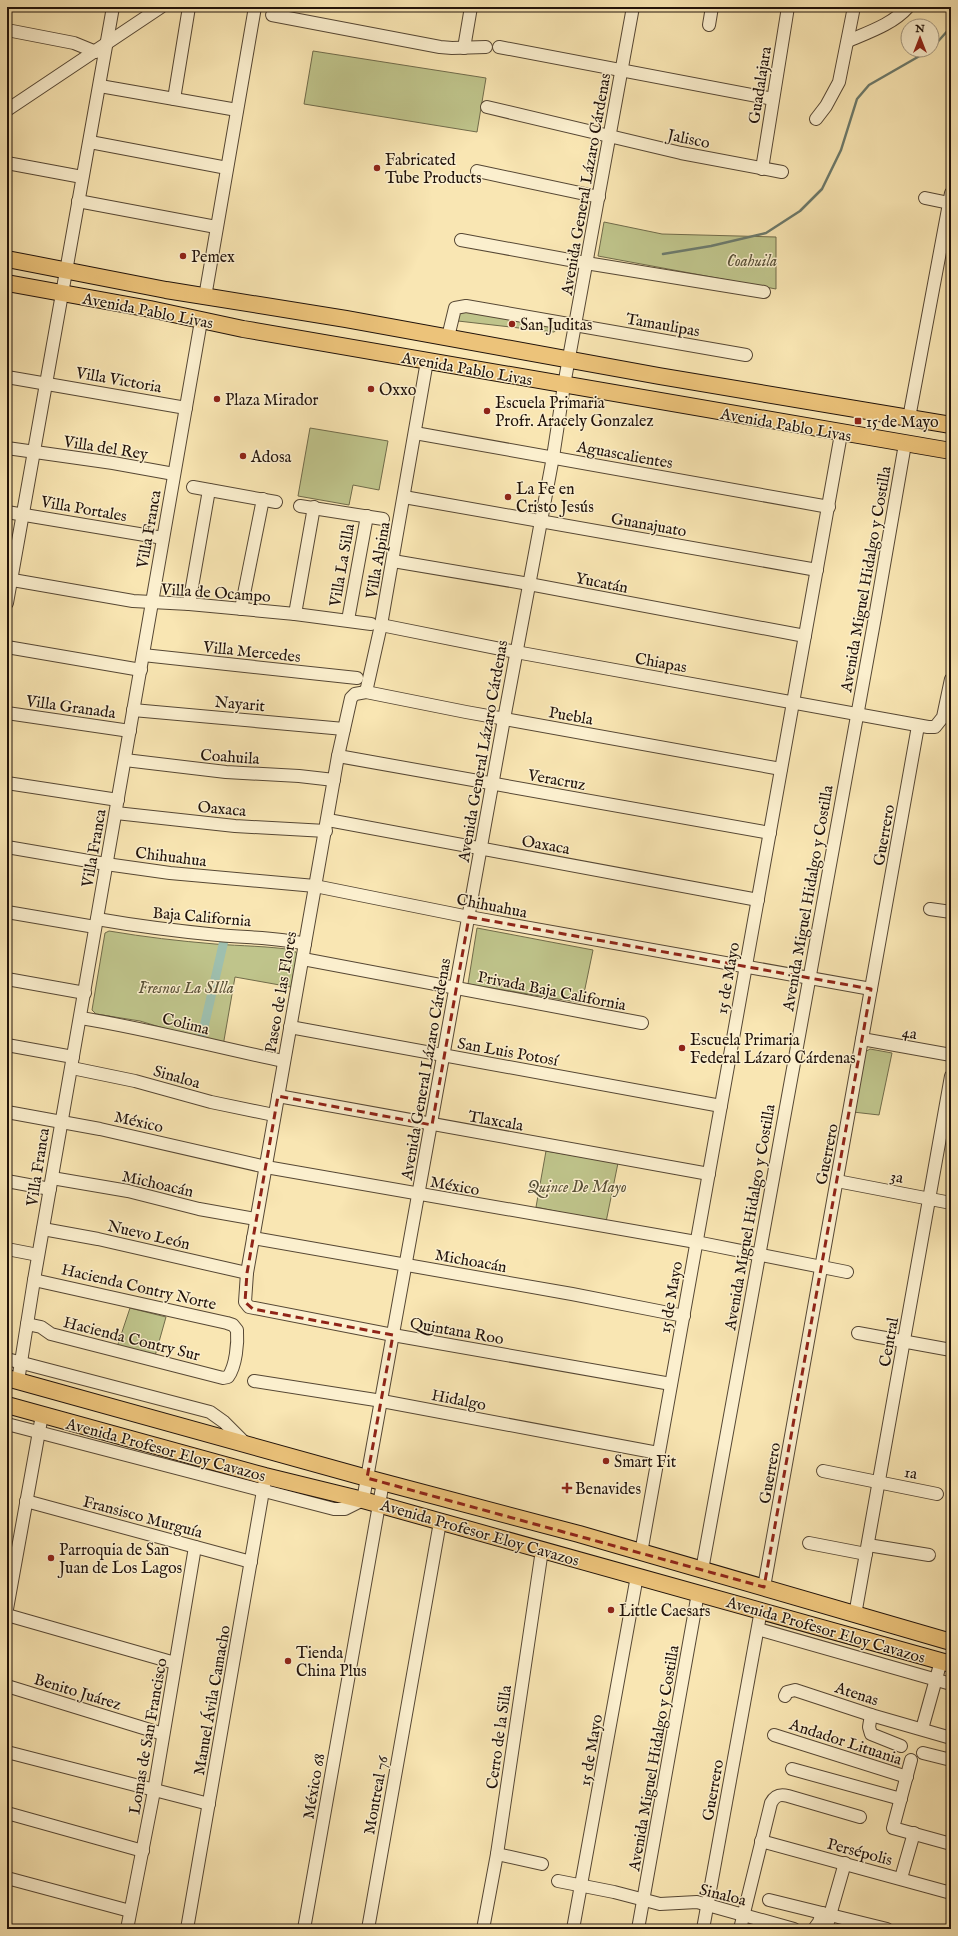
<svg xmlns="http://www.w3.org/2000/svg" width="958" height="1936" font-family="'IM FELL English',serif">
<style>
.green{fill:#bfc48b;stroke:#706b4a}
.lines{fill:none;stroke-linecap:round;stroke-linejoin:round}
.stream{stroke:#6c7a6c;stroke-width:2.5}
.canal{stroke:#9ebfae;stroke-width:9}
.minor-casing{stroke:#564734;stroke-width:14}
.major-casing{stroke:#20120a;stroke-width:18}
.minor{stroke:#fbefce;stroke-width:12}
.major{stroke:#ecc37a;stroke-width:16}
.marked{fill:none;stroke:#8f2418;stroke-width:3;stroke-dasharray:8 5;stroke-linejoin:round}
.poi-dot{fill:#8f2418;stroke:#fbefce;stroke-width:1.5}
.labels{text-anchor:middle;stroke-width:3;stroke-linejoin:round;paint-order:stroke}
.street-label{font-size:16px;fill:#20120a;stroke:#fbefce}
.poi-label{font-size:16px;fill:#20120a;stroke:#fbefce;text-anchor:start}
.park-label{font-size:16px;font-style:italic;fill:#585037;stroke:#fbefce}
</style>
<rect width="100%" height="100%" fill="#f9e6b3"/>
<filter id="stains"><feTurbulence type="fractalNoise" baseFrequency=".005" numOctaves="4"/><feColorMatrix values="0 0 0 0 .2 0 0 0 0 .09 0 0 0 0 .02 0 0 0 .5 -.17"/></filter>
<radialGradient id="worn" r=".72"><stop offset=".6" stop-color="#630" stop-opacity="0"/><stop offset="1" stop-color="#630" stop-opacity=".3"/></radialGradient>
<g class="green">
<polygon points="313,51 486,78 477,132 304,104"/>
<polygon points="604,222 662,234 776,237 776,289 598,256"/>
<polygon points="459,310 560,327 554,332 458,321"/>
<polygon points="310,428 388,441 379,490 353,485 349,505 298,496"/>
<polygon points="477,928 593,950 582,1003 468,984"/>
<path d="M109 931C144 937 179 941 215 944 241 946 267 946 294 950L297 954 291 987 235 977 223 1046 140 1021 96 1014 92 1010 105 933Z"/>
<polygon points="870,1049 892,1053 879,1115 853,1112 865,1052"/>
<polygon points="546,1151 618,1163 606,1222 536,1207"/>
<polygon points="130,1308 166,1317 155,1356 117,1347"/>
</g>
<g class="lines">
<g class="stream">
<polyline points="932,48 951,27"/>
<polyline points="663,254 711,246 766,233 800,211 822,189 841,150 857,99 869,85 930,50"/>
</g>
<polyline class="canal" points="201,1040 225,936"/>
<g class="minor-casing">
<g id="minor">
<polyline points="272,15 440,47 452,48 486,47"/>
<polyline points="709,25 712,7"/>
<polyline points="7,30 74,43 96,52"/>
<path d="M848 41C869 32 893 24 908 7"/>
<polyline points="499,47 773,99"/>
<polyline points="464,48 471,7"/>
<polyline points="100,86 237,110"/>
<polyline points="174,99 189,7"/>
<polyline points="487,107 681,153 782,172"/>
<polyline points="7,110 161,7"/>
<polyline points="816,119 826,106 839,82 854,7"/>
<polyline points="90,142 227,168"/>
<polyline points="7,163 82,177"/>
<polyline points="762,169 788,7"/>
<polyline points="477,171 599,197"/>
<polyline points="925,198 949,203"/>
<polyline points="78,201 216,227"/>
<polyline points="461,240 586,263 764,292"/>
<polyline points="205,297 255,7"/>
<polyline points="448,337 455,308 466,306 746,355"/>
<polyline points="7,377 186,408"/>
<polyline points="909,418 951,193"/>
<polyline points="415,433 829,507"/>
<polyline points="7,448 113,463 174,474"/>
<polyline points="193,487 276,502"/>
<polyline points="404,497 817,570"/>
<polyline points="300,506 383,519"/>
<polyline points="7,512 163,538"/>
<polyline points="393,561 529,584 805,636"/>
<polyline points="7,579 133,601 189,604 295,614 371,624"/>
<polyline points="7,603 113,7"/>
<polyline points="189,604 209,490"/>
<polyline points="241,609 263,499"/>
<polyline points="295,614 314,507"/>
<polyline points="348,620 367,516"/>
<polyline points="381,625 516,652 928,727 935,727 943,717 951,679"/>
<polyline points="7,647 141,670"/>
<polyline points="143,655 357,678"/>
<polyline points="366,692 381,625 427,361"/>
<polyline points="133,710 344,729"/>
<polyline points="7,713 130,731"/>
<polyline points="338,756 770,833"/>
<polyline points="125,760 226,772 299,776 334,780"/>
<polyline points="7,783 118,800"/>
<polyline points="116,813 235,826 326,831"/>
<polyline points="328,820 758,900"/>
<polyline points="7,847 106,864 170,873 315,886 469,917 871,989"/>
<polyline points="930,909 951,912"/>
<polyline points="7,912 95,927"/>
<path d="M97 919C137 926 177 931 218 935 247 938 276 937 305 944"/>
<polyline points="303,959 642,1023"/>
<polyline points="7,979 85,993"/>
<path d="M81 1018C149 1029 216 1047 283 1061"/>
<polyline points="290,1027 721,1106"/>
<polyline points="862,1039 951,1055"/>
<polyline points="7,1045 73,1057"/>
<polyline points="72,1068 135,1081 211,1102 274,1115"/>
<polyline points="278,1096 709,1174"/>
<polyline points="7,1112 100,1129 266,1167 696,1242 847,1272"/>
<polyline points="52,1178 128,1191 199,1209 256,1219"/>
<polyline points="7,1181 50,1189"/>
<polyline points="837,1181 951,1203"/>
<polyline points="43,1229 98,1239 247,1273"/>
<polyline points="253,1238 572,1294 684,1316"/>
<polyline points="7,1249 38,1255"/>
<path d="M27 1324 41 1327 51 1334 223 1378 228 1377C236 1366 238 1343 237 1330L233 1325 227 1323 34 1280"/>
<polyline points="858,1333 951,1350"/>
<polyline points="7,1359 210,1412 224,1422 246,1444"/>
<polyline points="18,1381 34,1280 201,321"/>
<polyline points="254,1381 382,1401 658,1453"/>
<polyline points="671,1384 393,1335 249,1307 245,1302 247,1273 338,756 351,698 355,694 366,692 466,712 781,769"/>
<polyline points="7,1424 334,1509 345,1509 363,1500 504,719 553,457 564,385 633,7"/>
<polyline points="823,1471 937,1494"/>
<polyline points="26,1501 251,1562"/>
<polyline points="809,1543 866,1554"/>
<polyline points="868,1545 929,1555"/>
<polyline points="641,1553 841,434"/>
<polyline points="702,1570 875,617 905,444"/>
<polyline points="764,1587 918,726"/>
<polyline points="7,1609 42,1415"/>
<polyline points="7,1615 175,1663"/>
<polyline points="855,1615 951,1076"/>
<polyline points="758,1629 951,1684"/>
<polyline points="7,1686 163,1734"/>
<polyline points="785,1696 787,1692 795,1690 871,1715 951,1738"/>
<polyline points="871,1715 869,1727 871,1734 901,1746"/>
<polyline points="922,1729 941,1661"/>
<polyline points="774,1735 907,1777"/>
<polyline points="7,1752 209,1804"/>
<polyline points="923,1753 951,1760"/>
<polyline points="911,1760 893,1828 951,1844"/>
<polyline points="792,1769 901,1799"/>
<polyline points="7,1813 143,1851"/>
<polyline points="761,1841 951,1893"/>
<polyline points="497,1854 542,1864"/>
<polyline points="7,1878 130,1911"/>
<polyline points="901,1878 914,1833"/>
<polyline points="558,1881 614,1892 660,1904 697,1902 794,1929"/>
<polyline points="769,1900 887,1929"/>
<polyline points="127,1929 154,1791 195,1547"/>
<polyline points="187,1929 264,1485"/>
<polyline points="304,1929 383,1482"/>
<polyline points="368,1929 440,1522"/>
<polyline points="483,1929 497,1854 542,1550"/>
<polyline points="573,1929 637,1576"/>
<polyline points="638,1929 698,1593"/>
<polyline points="703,1929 761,1610"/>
<path d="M740 1929 771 1803C775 1795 780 1794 788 1796L860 1817"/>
<polyline points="814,1929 819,1922 822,1913"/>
<polyline points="826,1929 845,1863"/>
</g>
</g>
<g class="major-casing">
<g id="major">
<polyline points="7,259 166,290 346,319 659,376 951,425"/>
<polyline points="7,283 150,309 243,329 951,451"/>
<polyline points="7,1378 367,1478 579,1534 951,1642"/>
<polyline points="7,1405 265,1476 363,1500 951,1664"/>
</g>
</g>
<use href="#minor" class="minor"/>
<use href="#major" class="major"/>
</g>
<path class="marked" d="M469 917 871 989 764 1587 367 1478 393 1335 253 1309 245 1302 247 1273 278 1096 432 1125Z"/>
<g class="poi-dot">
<circle cx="377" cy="168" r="4"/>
<circle cx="183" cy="256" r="4"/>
<circle cx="512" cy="324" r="4"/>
<circle cx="371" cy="389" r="4"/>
<circle cx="217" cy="399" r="4"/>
<circle cx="487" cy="411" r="4"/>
<rect x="854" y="417" width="8" height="8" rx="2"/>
<circle cx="243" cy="456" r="4"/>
<circle cx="508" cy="497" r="4"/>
<circle cx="682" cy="1048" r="4"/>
<circle cx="606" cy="1461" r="4"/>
<path d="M565 1482h4v4h4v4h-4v4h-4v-4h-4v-4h4z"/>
<circle cx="51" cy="1558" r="4"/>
<circle cx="611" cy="1610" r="4"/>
<circle cx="288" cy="1661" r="4"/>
</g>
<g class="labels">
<g class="street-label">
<text transform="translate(759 85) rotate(-81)" y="6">Guadalajara</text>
<text transform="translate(689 138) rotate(12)" y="6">Jalisco</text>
<text transform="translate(585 184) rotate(-80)" y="6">Avenida General Lázaro Cárdenas</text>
<text transform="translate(148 310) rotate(11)" y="6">Avenida Pablo Livas</text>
<text transform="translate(663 324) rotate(10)" y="6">Tamaulipas</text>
<text transform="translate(467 368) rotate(10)" y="6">Avenida Pablo Livas</text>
<text transform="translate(119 379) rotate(10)" y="6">Villa Victoria</text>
<text transform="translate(786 424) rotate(10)" y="6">Avenida Pablo Livas</text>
<text transform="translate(106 447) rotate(9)" y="6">Villa del Rey</text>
<text transform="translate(625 454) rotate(10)" y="6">Aguascalientes</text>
<text transform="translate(84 508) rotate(10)" y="6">Villa Portales</text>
<text transform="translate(649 524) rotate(10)" y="6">Guanajuato</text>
<text transform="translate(148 529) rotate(-80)" y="6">Villa Franca</text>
<text transform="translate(377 560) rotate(-80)" y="6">Villa Alpina</text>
<text transform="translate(341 565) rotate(-80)" y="6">Villa La Silla</text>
<text transform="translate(865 579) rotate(-80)" y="6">Avenida Miguel Hidalgo y Costilla</text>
<text transform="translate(602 582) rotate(11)" y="6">Yucatán</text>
<text transform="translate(216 592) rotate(4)" y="6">Villa de Ocampo</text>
<text transform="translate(252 651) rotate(6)" y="6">Villa Mercedes</text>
<text transform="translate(661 662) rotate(10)" y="6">Chiapas</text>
<text transform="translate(240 703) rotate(5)" y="6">Nayarit</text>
<text transform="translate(71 706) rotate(8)" y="6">Villa Granada</text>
<text transform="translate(571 715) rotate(10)" y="6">Puebla</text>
<text transform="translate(482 751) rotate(-80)" y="6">Avenida General Lázaro Cárdenas</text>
<text transform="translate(230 756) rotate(4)" y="6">Coahuila</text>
<text transform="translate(557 779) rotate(10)" y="6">Veracruz</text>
<text transform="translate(222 808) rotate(5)" y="6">Oaxaca</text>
<text transform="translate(883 835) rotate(-80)" y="6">Guerrero</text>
<text transform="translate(546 844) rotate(10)" y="6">Oaxaca</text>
<text transform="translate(93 848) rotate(-80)" y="6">Villa Franca</text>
<text transform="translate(171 856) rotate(7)" y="6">Chihuahua</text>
<text transform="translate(807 898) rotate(-80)" y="6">Avenida Miguel Hidalgo y Costilla</text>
<text transform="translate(492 905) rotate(11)" y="6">Chihuahua</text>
<text transform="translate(202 916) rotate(5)" y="6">Baja California</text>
<text transform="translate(727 978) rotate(-80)" y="6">15 de Mayo</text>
<text transform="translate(552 990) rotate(11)" y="6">Privada Baja California</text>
<text transform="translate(280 992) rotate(-80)" y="6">Paseo de las Flores</text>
<text transform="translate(186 1023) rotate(14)" y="6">Colima</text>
<text transform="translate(910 1032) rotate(11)" y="6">4a</text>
<text transform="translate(508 1051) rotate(10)" y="6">San Luis Potosí</text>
<text transform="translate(425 1069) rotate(-80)" y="6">Avenida General Lázaro Cárdenas</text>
<text transform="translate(177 1076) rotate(16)" y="6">Sinaloa</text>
<text transform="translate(496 1120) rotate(10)" y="6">Tlaxcala</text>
<text transform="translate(139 1121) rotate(13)" y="6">México</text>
<text transform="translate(826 1154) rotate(-79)" y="6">Guerrero</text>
<text transform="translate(37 1167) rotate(-81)" y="6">Villa Franca</text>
<text transform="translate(897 1176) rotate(11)" y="6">3a</text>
<text transform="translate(158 1183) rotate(13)" y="6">Michoacán</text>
<text transform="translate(455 1185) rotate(10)" y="6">México</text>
<text transform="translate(749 1217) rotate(-80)" y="6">Avenida Miguel Hidalgo y Costilla</text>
<text transform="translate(149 1234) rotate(13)" y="6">Nuevo León</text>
<text transform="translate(471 1260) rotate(10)" y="6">Michoacán</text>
<text transform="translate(139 1286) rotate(13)" y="6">Hacienda Contry Norte</text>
<text transform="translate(670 1297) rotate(-80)" y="6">15 de Mayo</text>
<text transform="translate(457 1330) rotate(10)" y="6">Quintana Roo</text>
<text transform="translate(132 1338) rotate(14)" y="6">Hacienda Contry Sur</text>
<text transform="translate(888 1342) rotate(-80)" y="6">Central</text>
<text transform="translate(459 1399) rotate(11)" y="6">Hidalgo</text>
<text transform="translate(166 1449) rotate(15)" y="6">Avenida Profesor Eloy Cavazos</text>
<text transform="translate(911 1472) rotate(11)" y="6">1a</text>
<text transform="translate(769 1473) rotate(-80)" y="6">Guerrero</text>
<text transform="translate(143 1516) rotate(15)" y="6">Fransisco Murguía</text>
<text transform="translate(480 1532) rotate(16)" y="6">Avenida Profesor Eloy Cavazos</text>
<text transform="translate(826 1629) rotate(16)" y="6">Avenida Profesor Eloy Cavazos</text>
<text transform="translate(78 1691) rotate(17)" y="6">Benito Juárez</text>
<text transform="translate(857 1693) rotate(18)" y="6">Atenas</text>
<text transform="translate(211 1700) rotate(-80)" y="6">Manuel Ávila Camacho</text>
<text transform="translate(147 1736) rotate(-80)" y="6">Lomas de San Francisco</text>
<text transform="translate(498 1737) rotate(-82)" y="6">Cerro de la Silla</text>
<text transform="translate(846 1741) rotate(18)" y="6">Andador Lituania</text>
<text transform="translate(590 1750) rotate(-80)" y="6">15 de Mayo</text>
<text transform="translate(653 1758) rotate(-80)" y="6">Avenida Miguel Hidalgo y Costilla</text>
<text transform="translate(313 1786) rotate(-80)" y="6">México 68</text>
<text transform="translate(712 1790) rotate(-80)" y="6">Guerrero</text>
<text transform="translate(375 1795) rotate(-80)" y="6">Montreal 76</text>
<text transform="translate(860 1851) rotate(15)" y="6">Persépolis</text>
<text transform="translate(723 1894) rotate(14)" y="6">Sinaloa</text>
</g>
<g class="poi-label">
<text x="385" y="165">Fabricated<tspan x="385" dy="18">Tube Products</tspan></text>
<text x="191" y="262">Pemex</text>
<text x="520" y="330">San Juditas</text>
<text x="379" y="395">Oxxo</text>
<text x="225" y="405">Plaza Mirador</text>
<text x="495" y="408">Escuela Primaria<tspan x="495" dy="18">Profr. Aracely Gonzalez</tspan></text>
<text x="866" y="427">15 de Mayo</text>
<text x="251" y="462">Adosa</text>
<text x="516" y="494">La Fe en<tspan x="516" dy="18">Cristo Jesús</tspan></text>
<text x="690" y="1045">Escuela Primaria<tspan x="690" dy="18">Federal Lázaro Cárdenas</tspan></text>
<text x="614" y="1467">Smart Fit</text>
<text x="575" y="1494">Benavides</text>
<text x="59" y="1555">Parroquia de San<tspan x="59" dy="18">Juan de Los Lagos</tspan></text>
<text x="619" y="1616">Little Caesars</text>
<text x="296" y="1658">Tienda<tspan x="296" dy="18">China Plus</tspan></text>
</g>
<g class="park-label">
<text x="752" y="266">Coahuila</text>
<text x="186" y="993">Fresnos La SIlla</text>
<text x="577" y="1192">Quince De Mayo</text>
</g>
</g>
<rect width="958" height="1936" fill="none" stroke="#f9e6b3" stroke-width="24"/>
<rect x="8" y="8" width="942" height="1920" fill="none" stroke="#20120a" stroke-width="2"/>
<rect x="12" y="12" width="934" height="1912" fill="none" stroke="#20120a"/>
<g transform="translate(920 38)"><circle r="19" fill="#fbefce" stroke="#a39780"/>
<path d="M0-3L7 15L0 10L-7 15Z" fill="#8f2418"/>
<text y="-6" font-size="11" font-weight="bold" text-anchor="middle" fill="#20120a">N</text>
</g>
<rect width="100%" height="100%" filter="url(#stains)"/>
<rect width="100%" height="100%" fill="url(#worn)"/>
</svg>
